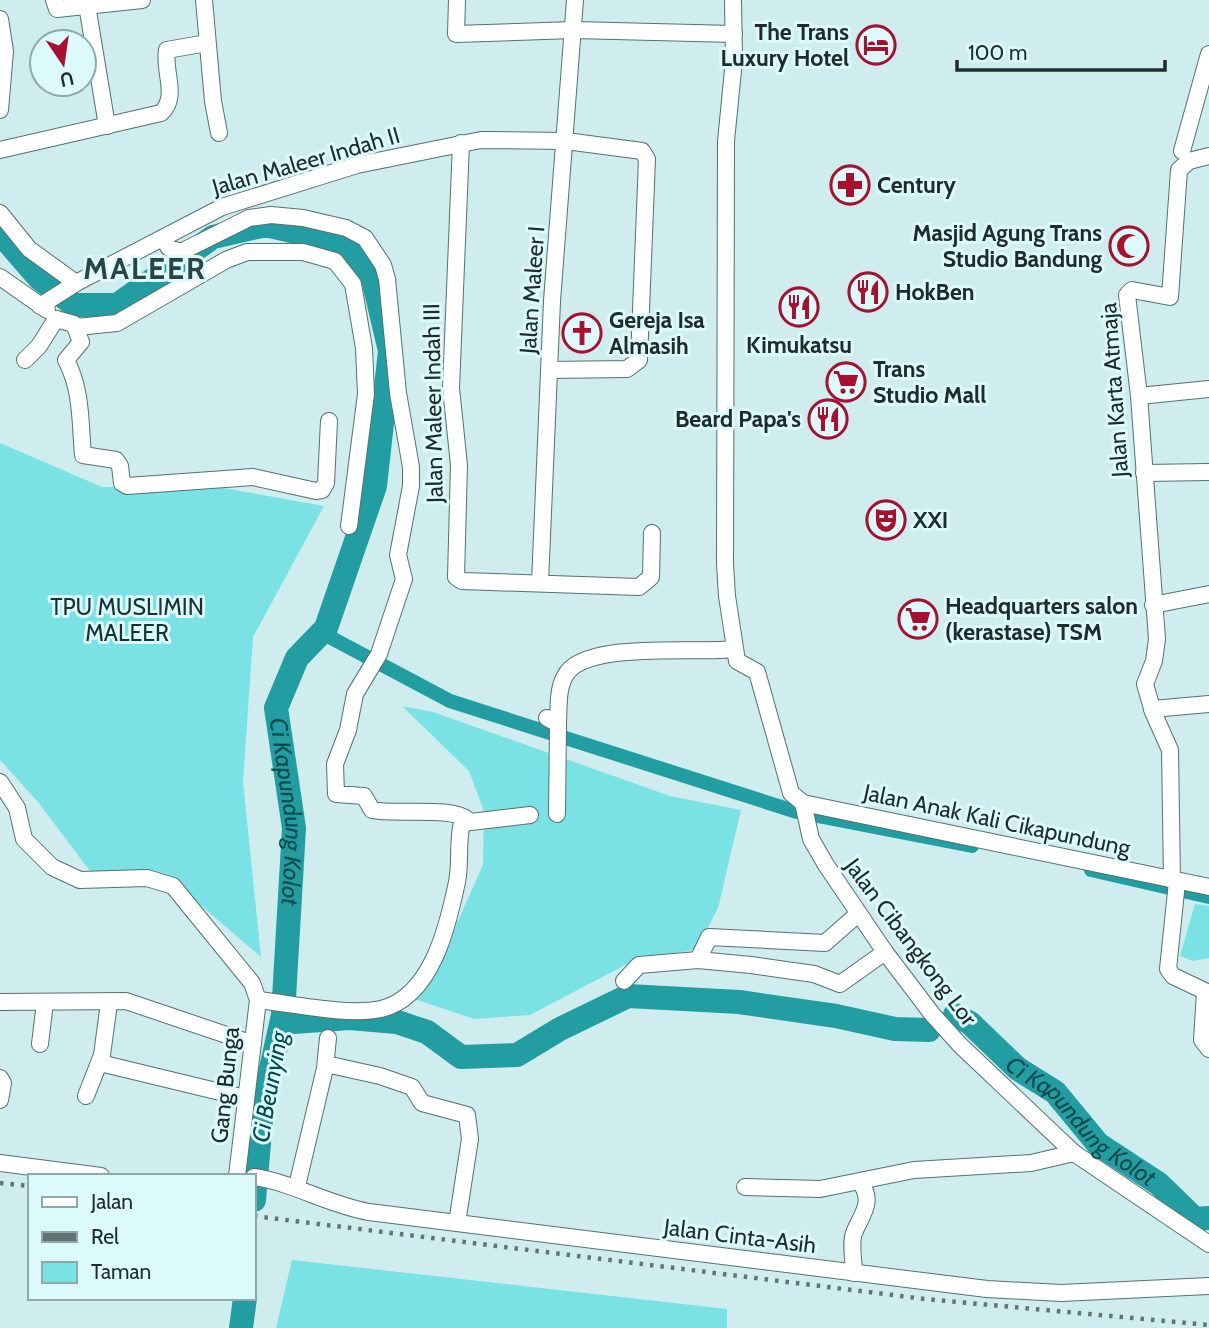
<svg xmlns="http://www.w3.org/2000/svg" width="1209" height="1328" font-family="Cabin,sans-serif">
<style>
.green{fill:#7ae1e4}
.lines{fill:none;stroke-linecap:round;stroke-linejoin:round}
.canal{stroke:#229ea2;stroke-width:14}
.river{stroke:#229ea2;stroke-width:24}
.minor-casing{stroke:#557070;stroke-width:18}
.minor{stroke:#fff;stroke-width:16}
.rail{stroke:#617474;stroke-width:4.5;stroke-dasharray:3.5 7;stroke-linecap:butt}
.labels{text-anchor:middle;stroke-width:6;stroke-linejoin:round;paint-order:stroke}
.poi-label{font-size:23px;font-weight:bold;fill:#202c2c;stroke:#dcfafb;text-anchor:start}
.street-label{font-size:23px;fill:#202c2c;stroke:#dcfafb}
.park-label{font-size:23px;fill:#173031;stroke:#dcfafb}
.water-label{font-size:24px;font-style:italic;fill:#024a4c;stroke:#dcfafb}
.district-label{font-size:30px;font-weight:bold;letter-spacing:2px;fill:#2a4344;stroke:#dcfafb}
</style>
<rect width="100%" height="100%" fill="#cfedee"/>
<g class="green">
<polygon points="0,443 102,487 224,488 324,506 253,637 243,782 261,957 183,890 93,875 38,802 0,760"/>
<polygon points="402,706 433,712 670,796 741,810 718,908 697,949 627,964 530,1015 474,1019 414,999 420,974 458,921 483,865 484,811 469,771"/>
<polygon points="1195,904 1209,906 1209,958 1193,961 1180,956"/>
<polygon points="292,1260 727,1309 727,1328 276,1328"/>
</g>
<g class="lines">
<g class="canal">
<polyline points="322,633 450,701 797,812 972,846"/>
<polyline points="1091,870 1209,897"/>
</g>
<g class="river">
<path id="s1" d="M0 233 39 278 74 305H117L213 237 266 225 347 244 373 279 390 351 375 486 326 628 297 658 276 708 294 828 283 1015 262 1109 254 1200"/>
<polyline points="283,1015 294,1022 349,1018 397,1022 427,1032 461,1057 517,1055 560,1029 628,996 739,1002 836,1016 895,1029 929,1030"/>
<path id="s2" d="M955 1015 970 1023 1018 1069 1055 1092 1098 1144 1159 1184 1195 1219 1209 1218"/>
<polyline points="241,1328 245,1298"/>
</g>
<g class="minor-casing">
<g id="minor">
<polyline points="54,0 57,9 142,0"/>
<polyline points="204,0 213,101 219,133"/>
<polyline points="457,0 456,34 574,30 734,34"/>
<polyline points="733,0 734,60 726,141 725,564 727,596 737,661 757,672 791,793 803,803 1209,887"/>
<polyline points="87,5 107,126"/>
<polyline points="0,19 5,51 0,110"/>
<polyline points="461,143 451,388 459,465 456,577 462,581 639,587 651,577 652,533"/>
<path d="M0 150 161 113C179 97 163 71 167 50L207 43"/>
<polyline points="1182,151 1209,54"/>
<polyline points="0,213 29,249 76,283"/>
<path d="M163 238 169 248 181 252 249 218 271 215 303 218 346 228 365 238 383 265 387 279 398 393 411 467V486L398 555 404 579 379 654 355 694 348 730 335 764 336 794 364 796 372 810C396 815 452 806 468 820"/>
<polyline points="0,277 47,310"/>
<polyline points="40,306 76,283 222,207 357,165 481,140 566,141 642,151 647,159 639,360 627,369 550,370"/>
<path d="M56 319 74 324 81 342 66 360C82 390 80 422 83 455L116 460 120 466 122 483 127 486 253 477 316 491 322 490 326 483 329 421"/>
<polyline points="77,327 117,323 226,260 247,252 303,252 335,261 353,284 364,348 366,394 349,526"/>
<polyline points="25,360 39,346 56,319"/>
<polyline points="1139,396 1209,389"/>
<polyline points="1144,473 1209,472"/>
<polyline points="540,583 552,301 575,0"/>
<polyline points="1153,605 1209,594"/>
<polyline points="1152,709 1209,704"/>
<polyline points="547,718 558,724 557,814"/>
<path d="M558 724C559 709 557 690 565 676 583 640 697 654 734 649"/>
<polyline points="0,782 17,808 24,839 52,867 80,880 147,878 173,886 252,983 258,1000 237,1176"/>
<polyline points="803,803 811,839 826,865 885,952 932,1014 960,1045 1074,1153 1209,1244"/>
<polyline points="1172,880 1170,750 1153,712 1145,684 1154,661 1157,639 1139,396 1127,295 1132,290 1170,297 1179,170 1189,161 1209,156"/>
<polyline points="1177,882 1168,969 1173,976 1209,993"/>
<polyline points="698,960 709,937 825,943 858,914"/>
<polyline points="624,981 639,965 698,960 751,965 814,974 840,984 885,952"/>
<polyline points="1205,993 1202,1040 1209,1049"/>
<path d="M258 1000C293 1004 347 1016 381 1009 432 997 448 925 457 882 461 863 457 841 462 823L530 815"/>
<polyline points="0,1002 126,1001 253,1044"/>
<polyline points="40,1044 45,1002"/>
<polyline points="100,1063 245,1098"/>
<polyline points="326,1064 380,1076 412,1087 422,1103 467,1115 470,1139 457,1223"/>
<polyline points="0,1078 3,1083 0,1100"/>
<polyline points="86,1096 102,1055 109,1003"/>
<polyline points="0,1163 101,1176"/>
<path d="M254 1177C294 1183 329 1205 369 1212L987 1289 1061 1293 1209 1286"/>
<polyline points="297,1186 325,1068 328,1038"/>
<polyline points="745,1187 820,1189 914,1170 1031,1163 1074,1153"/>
<path d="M854 1273C854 1261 850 1244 854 1233 861 1215 875 1202 860 1182"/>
</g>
</g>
<use href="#minor" class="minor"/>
<g class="rail">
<polyline points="0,1183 30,1186"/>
<polyline points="254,1216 925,1299 1209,1325"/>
</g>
</g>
<defs>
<g id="hotel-ring" transform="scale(2.0125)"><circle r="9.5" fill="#dcfafb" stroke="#a81030" stroke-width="1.5"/><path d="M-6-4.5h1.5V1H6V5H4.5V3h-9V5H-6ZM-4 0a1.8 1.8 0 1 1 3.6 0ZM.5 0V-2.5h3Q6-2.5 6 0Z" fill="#a81030"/></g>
<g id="pharmacy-ring" transform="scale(2.0125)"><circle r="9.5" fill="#dcfafb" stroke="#a81030" stroke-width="1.5"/><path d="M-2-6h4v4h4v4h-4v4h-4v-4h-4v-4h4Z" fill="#a81030"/></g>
<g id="mosque-ring" transform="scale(2.0125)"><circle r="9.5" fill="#dcfafb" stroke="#a81030" stroke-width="1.5"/><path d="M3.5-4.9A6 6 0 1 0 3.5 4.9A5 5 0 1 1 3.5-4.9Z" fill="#a81030"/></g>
<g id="restaurant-ring" transform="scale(2.0125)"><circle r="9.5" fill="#dcfafb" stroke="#a81030" stroke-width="1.5"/><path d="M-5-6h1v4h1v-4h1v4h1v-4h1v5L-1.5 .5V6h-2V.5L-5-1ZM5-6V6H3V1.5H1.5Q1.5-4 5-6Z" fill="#a81030"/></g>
<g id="church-ring" transform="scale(2.0125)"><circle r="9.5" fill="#dcfafb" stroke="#a81030" stroke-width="1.5"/><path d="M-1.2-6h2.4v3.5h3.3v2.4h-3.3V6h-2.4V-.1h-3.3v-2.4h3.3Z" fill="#a81030"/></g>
<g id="supermarket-ring" transform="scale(2.0125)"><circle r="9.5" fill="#dcfafb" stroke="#a81030" stroke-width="1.5"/><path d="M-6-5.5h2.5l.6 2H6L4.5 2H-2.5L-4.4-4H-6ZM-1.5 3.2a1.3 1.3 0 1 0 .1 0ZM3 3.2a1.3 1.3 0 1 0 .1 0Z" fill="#a81030"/></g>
<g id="theatre-ring" transform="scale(2.0125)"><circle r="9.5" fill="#dcfafb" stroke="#a81030" stroke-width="1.5"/><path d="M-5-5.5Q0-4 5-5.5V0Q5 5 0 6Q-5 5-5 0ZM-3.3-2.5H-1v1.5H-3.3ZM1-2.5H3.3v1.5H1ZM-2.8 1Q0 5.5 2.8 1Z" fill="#a81030"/></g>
</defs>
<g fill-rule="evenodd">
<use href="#hotel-ring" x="876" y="45"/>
<use href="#pharmacy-ring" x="850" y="185"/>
<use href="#mosque-ring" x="1129" y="246"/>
<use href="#restaurant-ring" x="868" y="292"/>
<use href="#restaurant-ring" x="799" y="307"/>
<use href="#church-ring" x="582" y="333"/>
<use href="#supermarket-ring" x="846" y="382"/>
<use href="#restaurant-ring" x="828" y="419"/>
<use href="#theatre-ring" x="886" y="520"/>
<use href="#supermarket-ring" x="918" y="619"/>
</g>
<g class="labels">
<g class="poi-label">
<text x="849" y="40" text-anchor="end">The Trans<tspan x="849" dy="26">Luxury Hotel</tspan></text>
<text x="877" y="193">Century</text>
<text x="1102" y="241" text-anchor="end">Masjid Agung Trans<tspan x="1102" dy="26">Studio Bandung</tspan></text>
<text x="895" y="300">HokBen</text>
<text x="609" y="328">Gereja Isa<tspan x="609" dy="26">Almasih</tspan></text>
<text x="799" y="353" text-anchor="middle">Kimukatsu</text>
<text x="873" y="377">Trans<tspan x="873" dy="26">Studio Mall</tspan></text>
<text x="801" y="427" text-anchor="end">Beard Papa's</text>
<text x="913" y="528">XXI</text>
<text x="945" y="614">Headquarters salon<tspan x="945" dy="26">(kerastase) TSM</tspan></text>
</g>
<g class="street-label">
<text transform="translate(306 161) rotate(-16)" y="8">Jalan Maleer Indah II</text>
<text transform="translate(532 290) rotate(-86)" y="8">Jalan Maleer I</text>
<text transform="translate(1114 390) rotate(-94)" y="8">Jalan Karta Atmaja</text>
<text transform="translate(433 403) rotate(-91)" y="8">Jalan Maleer Indah III</text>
<text transform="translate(997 820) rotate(12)" y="8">Jalan Anak Kali Cikapundung</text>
<text transform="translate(911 942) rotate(53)" y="8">Jalan Cibangkong Lor</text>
<text transform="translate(225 1085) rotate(-84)" y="8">Gang Bunga</text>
<text transform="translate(740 1236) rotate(7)" y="8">Jalan Cinta-Asih</text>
</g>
<g class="park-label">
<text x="127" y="615">TPU MUSLIMIN<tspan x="127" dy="26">MALEER</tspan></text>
</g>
<g class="water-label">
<text dy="8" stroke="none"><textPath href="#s1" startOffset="1006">Ci Kapundung Kolot</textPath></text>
<text transform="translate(270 1087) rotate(-80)" y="8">Ci Beunying</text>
<text dy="8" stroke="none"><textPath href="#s2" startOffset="166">Ci Kapundung Kolot</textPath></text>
</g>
<g class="district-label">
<text x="145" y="279">MALEER</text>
</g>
</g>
<rect x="28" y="1174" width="228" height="126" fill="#dcfafb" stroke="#91a8a8" stroke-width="2"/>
<rect x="42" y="1197" width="35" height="10" fill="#ffffff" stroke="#91a8a8" stroke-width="2"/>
<text x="91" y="1209" font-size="21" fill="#202c2c">Jalan</text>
<rect x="42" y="1232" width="35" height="10" fill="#617474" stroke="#91a8a8" stroke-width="2"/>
<text x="91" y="1244" font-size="21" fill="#202c2c">Rel</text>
<rect x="42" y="1262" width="35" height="21" fill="#7ae1e4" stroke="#91a8a8" stroke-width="2"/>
<text x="91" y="1279" font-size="21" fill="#202c2c">Taman</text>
<g transform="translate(63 63) rotate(167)"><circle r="33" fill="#dcfafb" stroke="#91a8a8" stroke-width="2"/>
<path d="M0-5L12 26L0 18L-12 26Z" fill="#a81030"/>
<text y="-10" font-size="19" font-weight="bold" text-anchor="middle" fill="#202c2c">U</text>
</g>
<path d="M957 60v10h208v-10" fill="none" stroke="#202c2c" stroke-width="3.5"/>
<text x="968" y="60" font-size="21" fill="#202c2c" stroke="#dcfafb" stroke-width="5" paint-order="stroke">100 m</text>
</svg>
